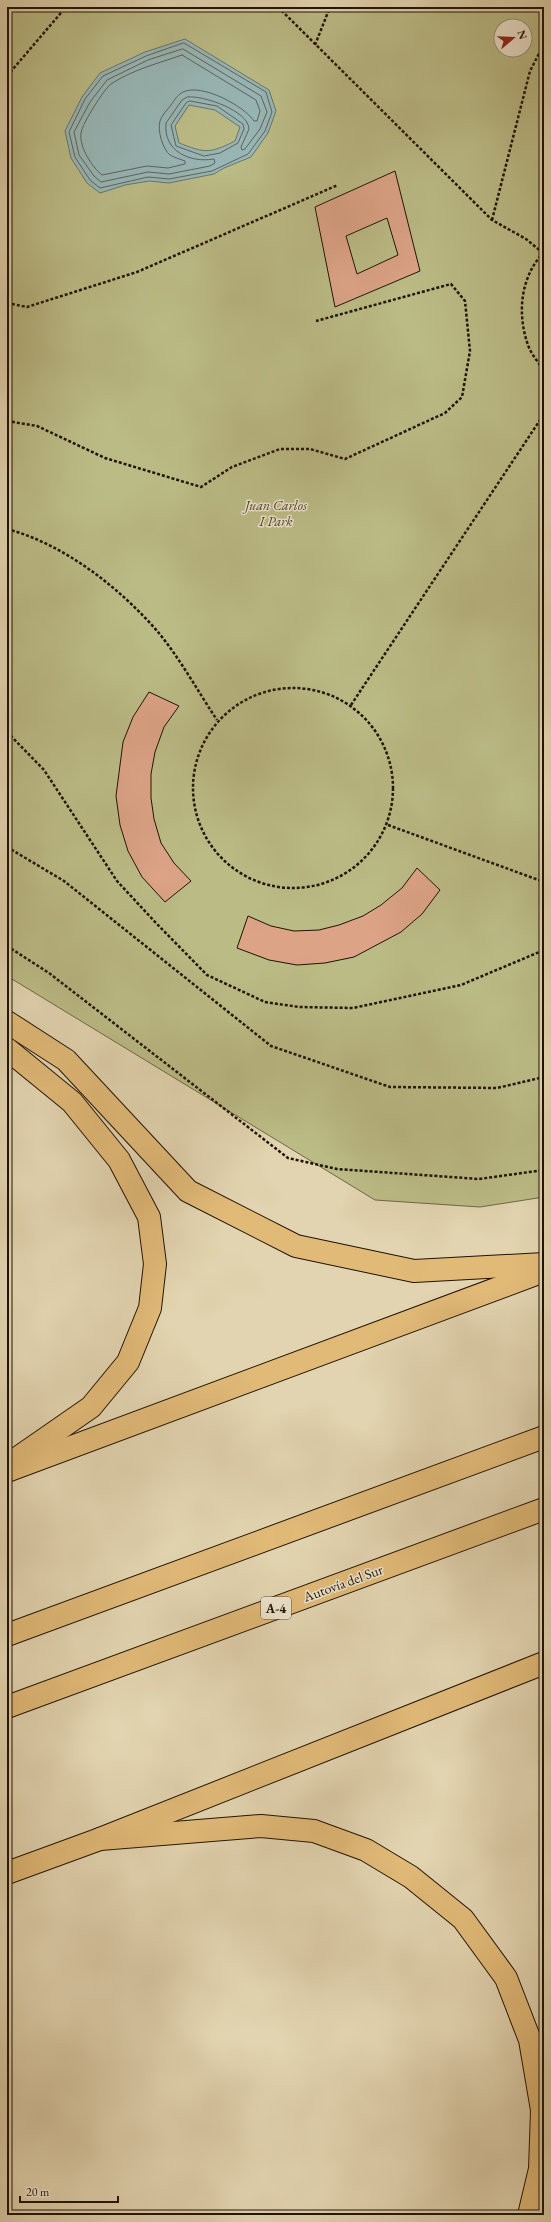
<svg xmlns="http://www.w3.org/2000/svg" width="551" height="2222" font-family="'EB Garamond',serif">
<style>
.green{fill:#bbbb86;stroke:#6d6746;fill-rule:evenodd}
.water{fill:#98b6b5;stroke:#68756f;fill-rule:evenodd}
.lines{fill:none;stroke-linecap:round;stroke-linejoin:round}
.shore{stroke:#5c645e;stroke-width:1}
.building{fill:#dca386;stroke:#1f1306;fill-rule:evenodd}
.highway-casing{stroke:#1f1306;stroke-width:24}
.path{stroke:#1f1306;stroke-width:2.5;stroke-dasharray:3 2;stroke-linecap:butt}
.highway{stroke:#e1ba78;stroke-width:22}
.labels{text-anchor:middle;stroke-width:3;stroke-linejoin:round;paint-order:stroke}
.shield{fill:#ece3cc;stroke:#5c5141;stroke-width:1}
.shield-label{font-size:13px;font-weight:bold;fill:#1f1306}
.park-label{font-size:14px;font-style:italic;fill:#4e452c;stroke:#ece3cc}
.street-label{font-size:14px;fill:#1f1306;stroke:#ece3cc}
</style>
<rect width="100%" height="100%" fill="#e2d4b0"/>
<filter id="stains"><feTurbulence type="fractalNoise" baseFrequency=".005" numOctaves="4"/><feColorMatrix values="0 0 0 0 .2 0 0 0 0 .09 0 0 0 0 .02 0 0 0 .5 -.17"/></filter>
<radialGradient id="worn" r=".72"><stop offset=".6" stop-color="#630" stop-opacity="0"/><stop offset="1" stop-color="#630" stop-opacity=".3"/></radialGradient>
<path class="green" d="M7 7H544V1197L480 1207 375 1200 7 976ZM501 26H525V50H501Z"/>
<path class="water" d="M185 39 269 90 276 111 268 133 251 157 224 168 214 174 169 183 149 181 125 185 100 193 87 183 71 158 65 131 82 97 100 73 145 52ZM189 105 215 110 240 127 235 141C209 154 205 153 179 143L175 126Z"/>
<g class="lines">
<g class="shore">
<polygon points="184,43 266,92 272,112 265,131 248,154 212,171 169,179 148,177 100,188 90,180 75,157 69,132 85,99 103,76 146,56"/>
<path d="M183 49 261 96 267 112 260 129 245 149 242 150 241 147 249 129C249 111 203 95 187 97L182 100 166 123C163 152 191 163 214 159L215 163 210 166 169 174 148 172 101 182 94 176 79 155 74 132 90 102 107 80 148 60Z"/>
<path d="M182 55 256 100 260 111 257 121H254C244 106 202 83 183 92 177 95 174 101 171 105 167 110 162 115 160 121 157 130 163 150 170 155 175 158 180 159 185 161V164L168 168 147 166 102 175C92 167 79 147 81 133 82 124 104 89 111 84 132 70 159 63 182 55Z"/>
<polygon points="190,101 217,106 243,124 244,129 238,143 220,153 204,156 176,146 171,125 186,103"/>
</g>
</g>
<g class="building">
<path d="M395 171 420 271 335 307 315 207ZM387 218 398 255 357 274 346 236Z"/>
<polygon points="149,692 179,706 164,727 155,752 151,774 151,798 154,819 161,843 174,863 191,881 165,902 142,877 128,851 120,825 116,796 123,742 133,717"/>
<polygon points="417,868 440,890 422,914 401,932 354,957 325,963 297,965 269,960 237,948 248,916 271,926 294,931 319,930 339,925 363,916 381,905 402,888"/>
</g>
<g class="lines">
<g class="highway-casing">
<g id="highway">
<polyline points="7,1022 66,1060 188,1191 296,1246 414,1271 544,1264"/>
<polyline points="7,1049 72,1102 119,1160 149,1217 155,1264 150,1308 128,1362 91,1407 16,1459"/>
<polyline points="7,1471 544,1271"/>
<polyline points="7,1635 544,1437"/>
<polyline points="7,1707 544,1509"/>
<polyline points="100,1839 261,1826 314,1831 366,1850 411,1877 463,1919 506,1978 530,2040 542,2110 540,2169 529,2215"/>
<polyline points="7,1873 100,1839 544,1663"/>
</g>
</g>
<g class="path">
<polyline points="278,7 492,220 526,239 543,253"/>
<polyline points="315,45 330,7"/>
<polyline points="7,76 66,7"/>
<polyline points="492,220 530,71 544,44"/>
<path d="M544 252C520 277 517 314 528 345 531 354 539 363 544 371"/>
<polyline points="7,303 27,307 137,272 338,185"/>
<polyline points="7,421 37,426 105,458 201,487 232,467 280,449 310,449 345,459 445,413 462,397 470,351 465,301 451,284 316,321"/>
<path d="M7 529C64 544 120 588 158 632 179 657 199 693 217 720"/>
<circle cx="293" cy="788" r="100"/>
<polyline points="351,705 544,414"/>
<polyline points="7,732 44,770 117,881 156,923 207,975 265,1002 299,1007 353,1008 461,985 544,950"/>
<polyline points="388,825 544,882"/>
<polyline points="7,847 64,881 271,1046 390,1087 497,1088 544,1077"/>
<polyline points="7,946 49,973 288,1158 337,1169 479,1179 544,1170"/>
</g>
<use href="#highway" class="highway"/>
</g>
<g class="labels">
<rect class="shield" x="261" y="1597" width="30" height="22" rx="3"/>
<g class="shield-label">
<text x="276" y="1613">A-4</text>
</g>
<g class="park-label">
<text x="276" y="510">Juan Carlos<tspan x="276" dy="16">I Park</tspan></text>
</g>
<g class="street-label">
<text transform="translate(343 1583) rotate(-20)" y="5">Autovía del Sur</text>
</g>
</g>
<rect width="551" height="2222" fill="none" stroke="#e2d4b0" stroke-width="24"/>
<rect x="8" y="8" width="535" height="2206" fill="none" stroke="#1f1306" stroke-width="2"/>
<rect x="12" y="12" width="527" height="2198" fill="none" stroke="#1f1306"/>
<g transform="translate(513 38) rotate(71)"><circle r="19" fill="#ece3cc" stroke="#9a907d"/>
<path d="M0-3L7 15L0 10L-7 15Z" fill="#8f2418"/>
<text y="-6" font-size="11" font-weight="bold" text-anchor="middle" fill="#1f1306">N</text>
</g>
<path d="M20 2196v6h98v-6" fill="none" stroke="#1f1306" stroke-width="2"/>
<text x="26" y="2196" font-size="12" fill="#1f1306" stroke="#ece3cc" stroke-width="3" paint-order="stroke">20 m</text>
<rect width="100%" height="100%" filter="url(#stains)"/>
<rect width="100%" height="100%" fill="url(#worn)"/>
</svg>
